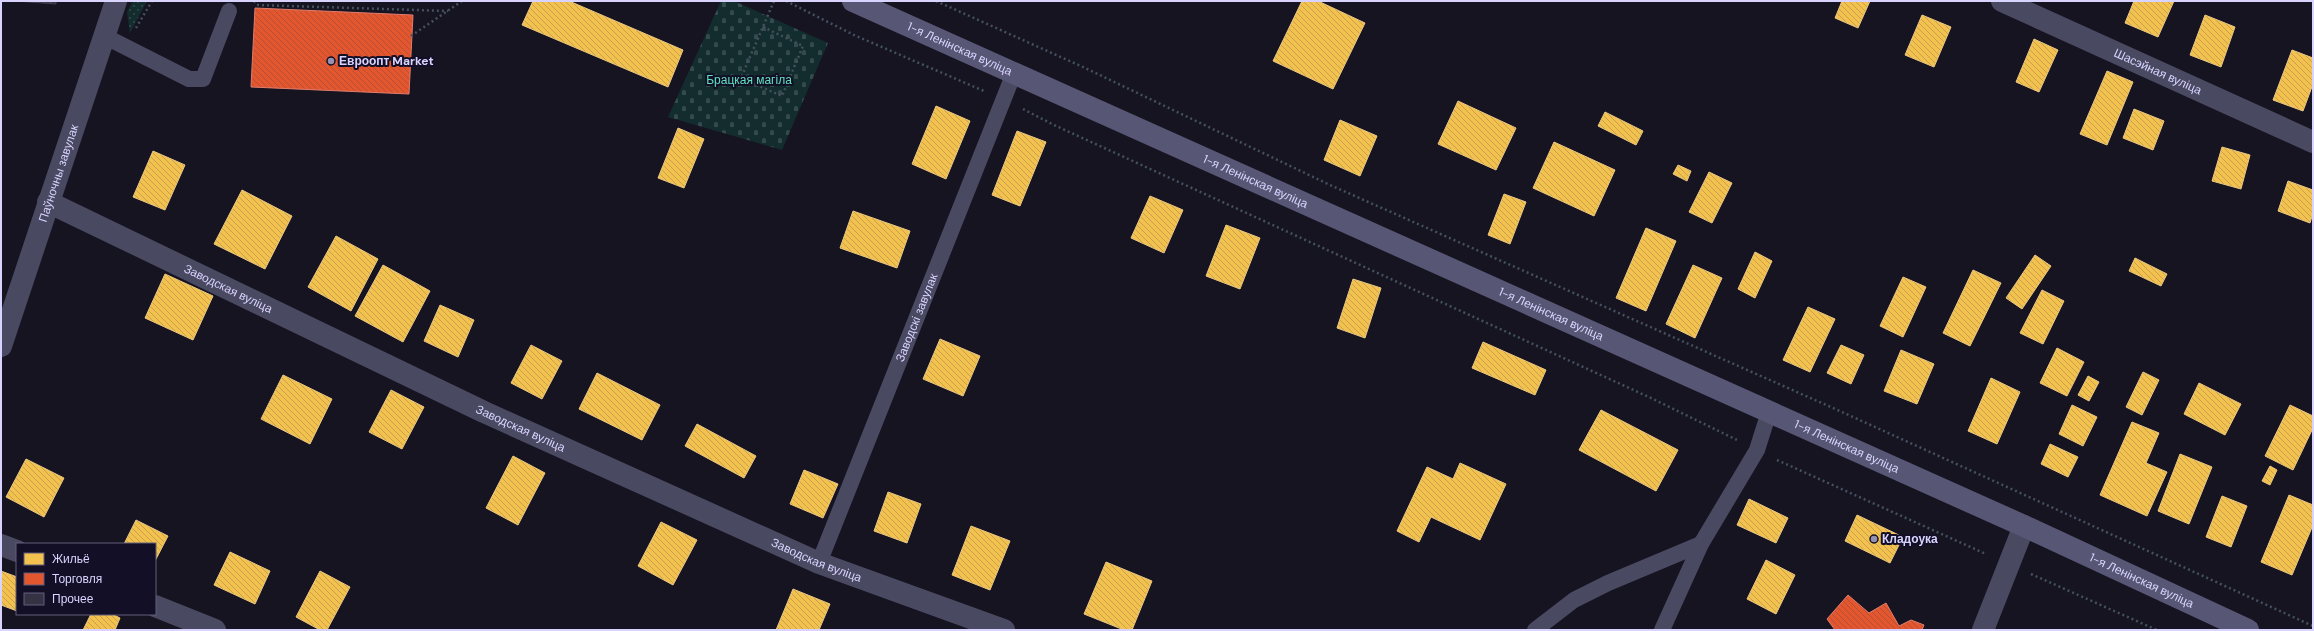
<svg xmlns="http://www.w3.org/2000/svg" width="2314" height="631" font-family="'DM Sans',sans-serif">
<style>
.grass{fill:url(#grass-dots)}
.cemetery{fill:url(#cemetery-stones)}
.homes{fill:url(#homes-back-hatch);stroke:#eac783}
.shops{fill:url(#shops-back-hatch);stroke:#e17c6d}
.building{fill:url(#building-back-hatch);stroke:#433f54}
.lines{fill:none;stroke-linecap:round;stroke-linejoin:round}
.path{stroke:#44505f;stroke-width:2.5;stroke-dasharray:2 3;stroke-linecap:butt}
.lane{stroke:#4a4962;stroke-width:16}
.street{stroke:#4a4962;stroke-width:22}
.secondary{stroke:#575674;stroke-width:22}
.poi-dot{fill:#9591b1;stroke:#130f26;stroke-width:1.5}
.labels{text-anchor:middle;stroke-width:4;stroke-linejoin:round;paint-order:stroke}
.street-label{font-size:12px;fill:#d9d4ff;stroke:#130f26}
.poi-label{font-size:12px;font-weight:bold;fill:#d9d4ff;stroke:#130f26;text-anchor:start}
.park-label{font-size:12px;fill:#5fe0c0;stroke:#130f26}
</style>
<defs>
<pattern id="grass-dots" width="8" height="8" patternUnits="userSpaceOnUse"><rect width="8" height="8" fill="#132c2d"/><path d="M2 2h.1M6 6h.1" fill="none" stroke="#354a4c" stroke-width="1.8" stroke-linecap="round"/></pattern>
<pattern id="cemetery-stones" width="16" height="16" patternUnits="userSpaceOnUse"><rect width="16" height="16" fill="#132c2d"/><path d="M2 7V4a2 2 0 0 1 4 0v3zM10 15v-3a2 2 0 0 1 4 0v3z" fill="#354a4c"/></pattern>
<pattern id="homes-back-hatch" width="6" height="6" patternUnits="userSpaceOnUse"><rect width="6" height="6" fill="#f2c14e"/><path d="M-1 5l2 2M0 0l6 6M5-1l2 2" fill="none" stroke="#c6a14e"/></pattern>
<pattern id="shops-back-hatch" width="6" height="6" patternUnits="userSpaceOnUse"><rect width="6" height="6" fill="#e4572e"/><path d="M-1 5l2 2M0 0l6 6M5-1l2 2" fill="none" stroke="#b35037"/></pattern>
<pattern id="building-back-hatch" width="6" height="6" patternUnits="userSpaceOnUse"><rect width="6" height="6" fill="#343243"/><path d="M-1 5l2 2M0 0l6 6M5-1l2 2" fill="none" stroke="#514f5f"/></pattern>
</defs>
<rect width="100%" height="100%" fill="#161421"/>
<polygon class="grass" points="133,1 147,1 130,33 127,12"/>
<polygon class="cemetery" points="721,1 734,1 828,43 782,150 668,117"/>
<g class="homes">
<polygon points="533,1 569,1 683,50 668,87 522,25"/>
<polygon points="1302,1 1318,1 1365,23 1333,89 1273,61"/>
<polygon points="1842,1 1870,1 1858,28 1835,18"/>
<polygon points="2134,1 2174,1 2158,37 2125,23"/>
<polygon points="1922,15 1951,27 1934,67 1905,55"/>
<polygon points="2205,15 2235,27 2221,67 2190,55"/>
<polygon points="2034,39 2058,50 2039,92 2016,82"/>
<polygon points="2292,50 2313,58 2313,84 2303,111 2273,100"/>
<polygon points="2107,71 2133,82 2107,145 2080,134"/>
<polygon points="1458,101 1516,128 1496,170 1438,144"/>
<polygon points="936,106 970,121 946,179 912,164"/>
<polygon points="2134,109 2164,121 2153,150 2123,138"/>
<polygon points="1605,112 1643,131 1636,145 1598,126"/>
<polygon points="1340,120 1377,136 1360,176 1324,160"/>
<polygon points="678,128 704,139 684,188 658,178"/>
<polygon points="1017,131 1046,142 1020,206 992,195"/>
<polygon points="1554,142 1615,170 1594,216 1533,188"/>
<polygon points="2222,147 2250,155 2241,189 2212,181"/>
<polygon points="153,151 185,165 165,210 133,197"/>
<polygon points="1678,165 1691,171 1687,181 1673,174"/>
<polygon points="1709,172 1732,183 1712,223 1689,212"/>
<polygon points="2288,181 2313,190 2313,213 2310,223 2278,211"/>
<polygon points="242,190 292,216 265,269 214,244"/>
<polygon points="1504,194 1526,202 1510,244 1488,235"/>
<polygon points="1150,196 1183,210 1164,253 1131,238"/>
<polygon points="853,211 910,231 897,268 840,248"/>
<polygon points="1226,225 1260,238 1240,289 1206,276"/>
<polygon points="1646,228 1676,241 1646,311 1616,298"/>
<polygon points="336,236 378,259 351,311 308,287"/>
<polygon points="1755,252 1772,261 1755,298 1738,289"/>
<polygon points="2035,255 2051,266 2022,309 2006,298"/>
<polygon points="2135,258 2167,274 2161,286 2129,271"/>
<polygon points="383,265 430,291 403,342 355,316"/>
<polygon points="1693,265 1722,278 1695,338 1666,324"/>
<polygon points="1973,270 2001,283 1970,346 1943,333"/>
<polygon points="165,274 213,296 193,340 145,318"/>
<polygon points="1903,277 1926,287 1903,337 1880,326"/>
<polygon points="1353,279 1381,288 1365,338 1337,328"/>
<polygon points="2042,290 2064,301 2043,344 2020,333"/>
<polygon points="440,305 474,320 458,357 424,341"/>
<polygon points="1808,307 1835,319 1810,372 1783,360"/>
<polygon points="940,339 980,356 963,396 923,379"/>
<polygon points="1483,342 1546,370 1535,395 1472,368"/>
<polygon points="531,345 562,361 542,399 511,383"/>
<polygon points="1841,345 1864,355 1851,384 1827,373"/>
<polygon points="2057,348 2084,362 2067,396 2040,383"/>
<polygon points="1901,350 1934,364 1917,404 1884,391"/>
<polygon points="2143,372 2159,380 2142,415 2126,407"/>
<polygon points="597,373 660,405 642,440 579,409"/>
<polygon points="283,375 332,399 310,444 261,419"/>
<polygon points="2088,376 2099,382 2089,401 2078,395"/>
<polygon points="1991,378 2020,392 1997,444 1968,431"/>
<polygon points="2199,383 2241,404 2225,435 2184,414"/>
<polygon points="391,390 424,407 402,449 369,432"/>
<polygon points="2072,405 2097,417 2083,446 2059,434"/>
<polygon points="2290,405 2313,416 2313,428 2293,470 2265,456"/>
<polygon points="1601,410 1678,450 1656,491 1579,450"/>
<polygon points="2132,422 2159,433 2146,463 2167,472 2147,516 2100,495"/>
<polygon points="697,424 756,456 744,478 685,446"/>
<polygon points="2050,444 2078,457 2068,477 2041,464"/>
<polygon points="2180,454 2212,467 2189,524 2158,511"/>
<polygon points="513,456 545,473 518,525 486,508"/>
<polygon points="26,459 64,478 44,517 6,497"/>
<polygon points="1460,463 1506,484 1480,540 1431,517 1419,542 1397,531 1427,467 1453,479"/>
<polygon points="2270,466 2277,470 2270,485 2262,481"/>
<polygon points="804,470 838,484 823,518 790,504"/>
<polygon points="888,492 921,504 907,543 874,531"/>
<polygon points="2289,495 2313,505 2313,525 2292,575 2261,562"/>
<polygon points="2222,496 2247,506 2231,547 2206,537"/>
<polygon points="1749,499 1788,518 1776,543 1737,525"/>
<polygon points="1857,515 1903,537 1890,563 1845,541"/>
<polygon points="136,520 168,536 155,561 155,544 124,544"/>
<polygon points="661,522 697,540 673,585 638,566"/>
<polygon points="971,526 1010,541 990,590 952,575"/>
<polygon points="230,552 270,571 255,604 214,585"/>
<polygon points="1766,560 1795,575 1776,614 1747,599"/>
<polygon points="1106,562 1152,581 1132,630 1124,630 1084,614"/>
<polygon points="1,571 17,577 17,611 1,605"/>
<polygon points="320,571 350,587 327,630 320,630 296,617"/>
<polygon points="793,589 830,604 819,630 776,630"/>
<polygon points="91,614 112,614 120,618 115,630 83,630"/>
</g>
<g class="shops">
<polygon points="255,8 413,15 409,94 251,87"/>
<polygon points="1848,595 1869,613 1886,603 1899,626 1911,620 1924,625 1922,630 1835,630 1827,619"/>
</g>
<polygon class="building" points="16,1 56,1 56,4"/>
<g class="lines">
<g class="path">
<polyline points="254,1 257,5 448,11"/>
<polyline points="786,1 854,35 984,91"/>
<polyline points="936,1 1083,67 1330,185 1842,412 2313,626"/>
<polyline points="763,27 803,46 782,96 741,78 774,1"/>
<polyline points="136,28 152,1"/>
<polyline points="411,36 462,1"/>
<polyline points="1023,109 1054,125 1651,398 1737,440"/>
<polyline points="1777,460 1986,554"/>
<polyline points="2031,574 2157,630"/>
</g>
<g class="lane">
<polyline points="104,36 189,79 203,79 229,11"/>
<path id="s1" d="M819 563 1014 73"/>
<polyline points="1535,630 1574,600 1608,583 1701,544"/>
<polyline points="1662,630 1701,544 1757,450 1769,412"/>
</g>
<g class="street">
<path id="s2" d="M2002 1 2313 142"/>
<path id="s3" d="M48 202 484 412 819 563 1004 630"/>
<path id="s4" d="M1 346 116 1"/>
<polyline points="1,545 17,551"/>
<polyline points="155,606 215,630"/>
<polyline points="1983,630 2024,526"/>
</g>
<path class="secondary" id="s5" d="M853 1 2024 526 2248 630"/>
</g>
<g class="poi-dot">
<circle cx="331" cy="61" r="4"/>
<circle cx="1874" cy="539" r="4"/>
</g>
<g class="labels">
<g class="street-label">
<text dy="4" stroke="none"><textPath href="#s5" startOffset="117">1-я Ленінская вуліца</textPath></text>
<text dy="4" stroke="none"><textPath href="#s2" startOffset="171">Шасэйная вуліца</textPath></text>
<text dy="4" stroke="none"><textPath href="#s4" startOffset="182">Паўночны завулак</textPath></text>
<text dy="4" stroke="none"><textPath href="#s5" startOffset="441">1-я Ленінская вуліца</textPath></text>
<text dy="4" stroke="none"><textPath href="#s3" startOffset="200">Заводская вуліца</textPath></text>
<text dy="4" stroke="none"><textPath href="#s5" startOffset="765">1-я Ленінская вуліца</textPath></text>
<text dy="4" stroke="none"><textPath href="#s1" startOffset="264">Заводскі завулак</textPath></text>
<text dy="4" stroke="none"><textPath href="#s3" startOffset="524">Заводская вуліца</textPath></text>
<text dy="4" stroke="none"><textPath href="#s5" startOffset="1089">1-я Ленінская вуліца</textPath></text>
<text dy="4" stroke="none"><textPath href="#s3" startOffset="848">Заводская вуліца</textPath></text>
<text dy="4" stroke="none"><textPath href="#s5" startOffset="1413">1-я Ленінская вуліца</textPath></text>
</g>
<g class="poi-label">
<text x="339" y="65">Евроопт Market</text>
<text x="1882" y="543">Кладоука</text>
</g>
<g class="park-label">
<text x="749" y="84">Брацкая магіла</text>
</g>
</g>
<rect width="2314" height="631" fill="none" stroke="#d9d4ff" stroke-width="4"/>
<rect x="16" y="543" width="140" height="72" fill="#130f26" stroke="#625e7d"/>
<rect x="24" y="553" width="20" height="12" fill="#f2c14e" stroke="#625e7d"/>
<text x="52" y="563" font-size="12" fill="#d9d4ff">Жильё</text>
<rect x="24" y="573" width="20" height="12" fill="#e4572e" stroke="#625e7d"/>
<text x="52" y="583" font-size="12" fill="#d9d4ff">Торговля</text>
<rect x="24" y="593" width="20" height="12" fill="#343243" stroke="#625e7d"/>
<text x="52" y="603" font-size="12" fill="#d9d4ff">Прочее</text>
</svg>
